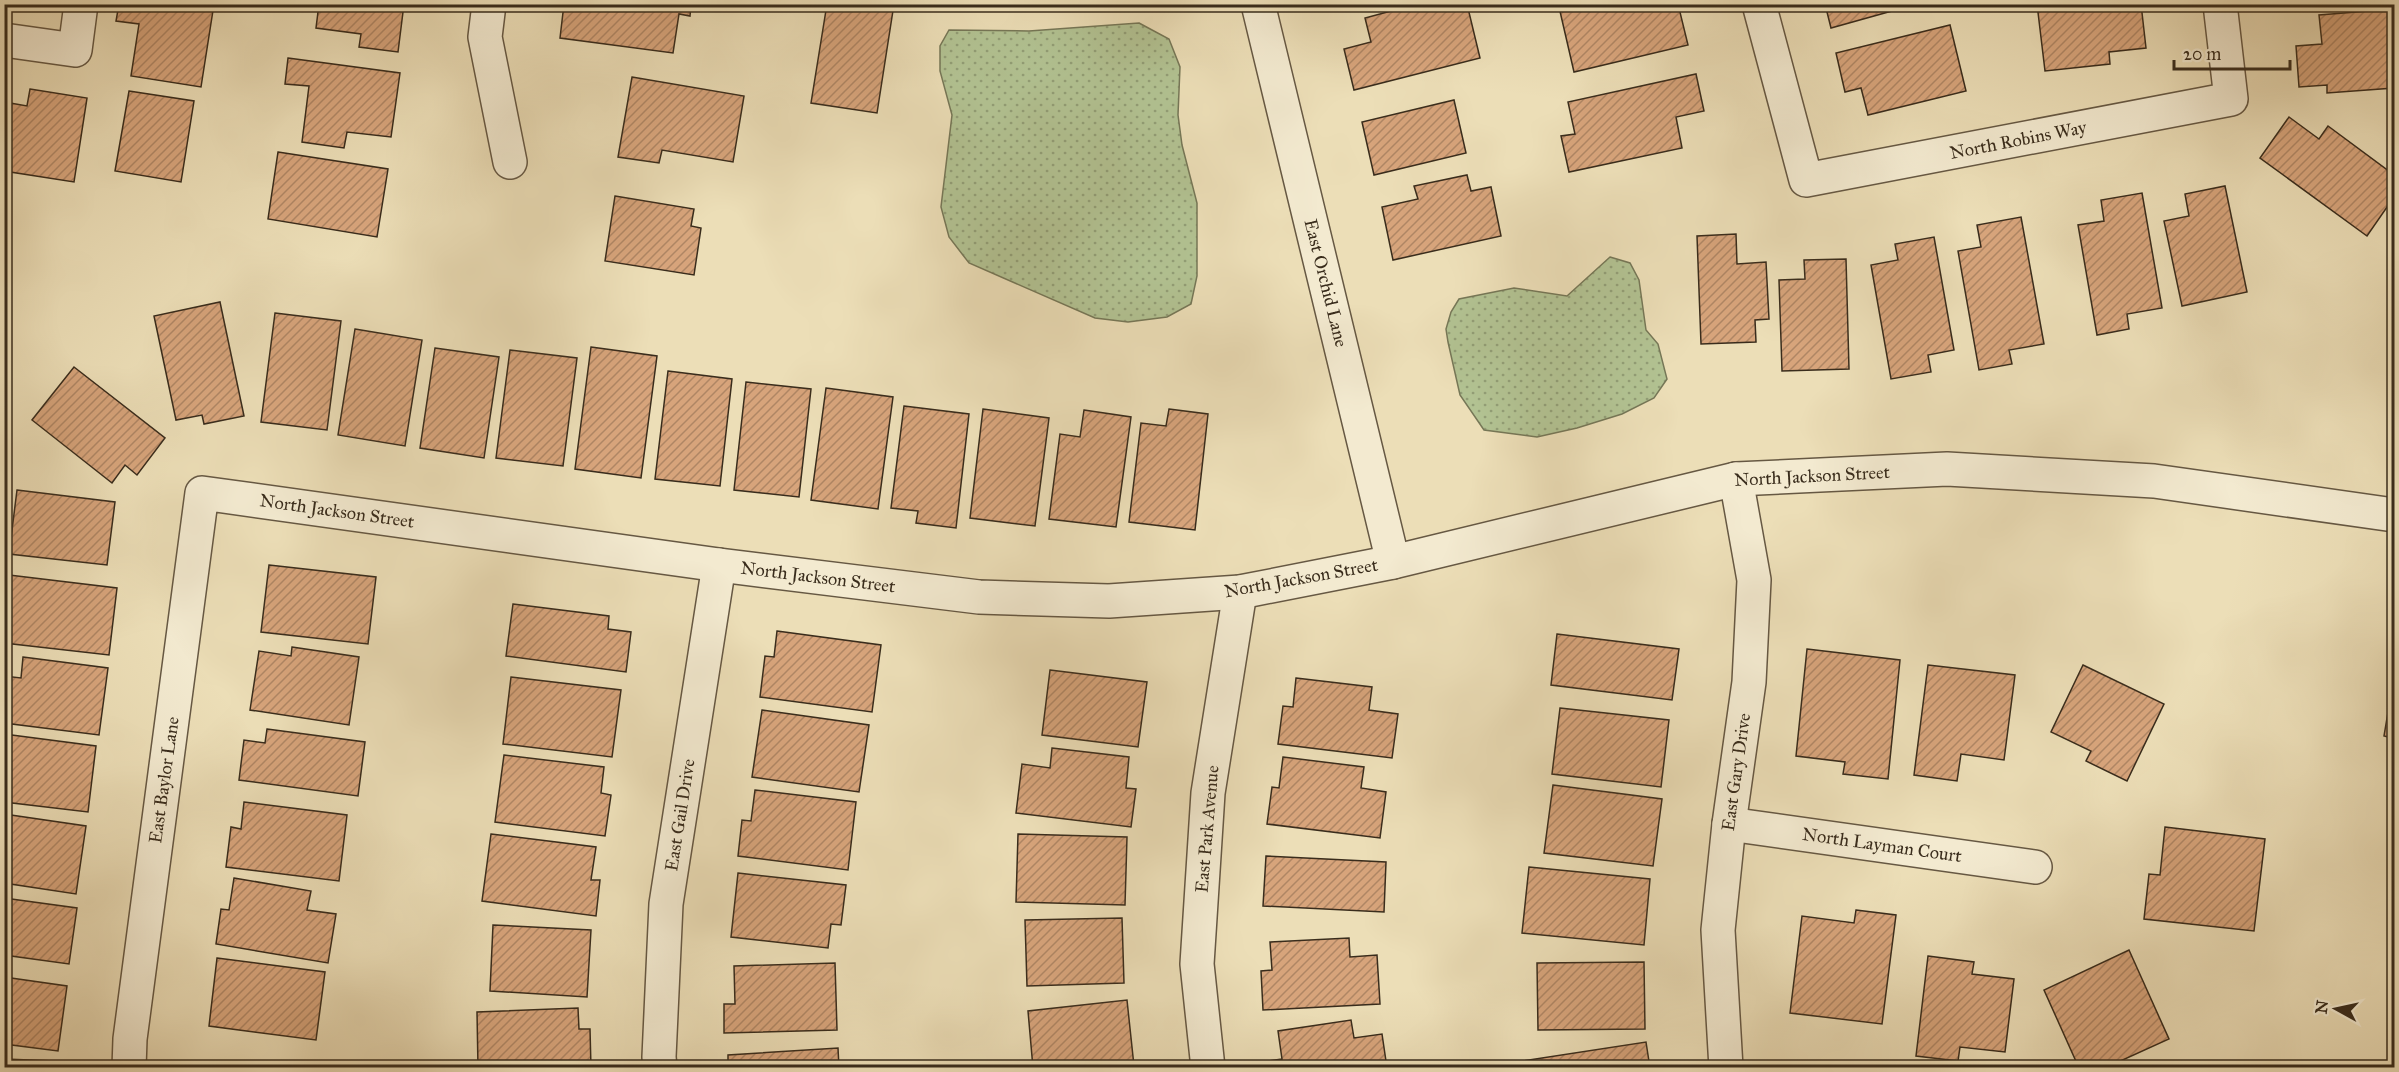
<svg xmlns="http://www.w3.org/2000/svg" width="2399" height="1072" font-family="'IM FELL Great Primer',serif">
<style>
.green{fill:url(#green-dots);stroke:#767757;stroke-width:1.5}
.building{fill:url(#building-hatch);stroke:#392c1c;stroke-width:1.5}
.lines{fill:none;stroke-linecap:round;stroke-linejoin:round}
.minor-casing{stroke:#665843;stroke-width:36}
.minor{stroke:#f3ead0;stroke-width:33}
.labels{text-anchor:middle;stroke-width:4.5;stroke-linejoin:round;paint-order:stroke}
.street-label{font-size:18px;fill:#392c1c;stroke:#f3ead0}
</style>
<defs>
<pattern id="green-dots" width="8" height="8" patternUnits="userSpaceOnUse" patternTransform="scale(1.5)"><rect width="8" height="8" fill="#b2c292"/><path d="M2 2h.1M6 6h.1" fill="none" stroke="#929e76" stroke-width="1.8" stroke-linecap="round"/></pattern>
<pattern id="building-hatch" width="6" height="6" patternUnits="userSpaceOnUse" patternTransform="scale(1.5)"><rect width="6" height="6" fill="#d7a47b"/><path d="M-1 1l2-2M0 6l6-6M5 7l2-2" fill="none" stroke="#af8664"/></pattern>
</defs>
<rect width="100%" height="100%" fill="#ecdeb7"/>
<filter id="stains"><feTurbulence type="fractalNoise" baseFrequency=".00333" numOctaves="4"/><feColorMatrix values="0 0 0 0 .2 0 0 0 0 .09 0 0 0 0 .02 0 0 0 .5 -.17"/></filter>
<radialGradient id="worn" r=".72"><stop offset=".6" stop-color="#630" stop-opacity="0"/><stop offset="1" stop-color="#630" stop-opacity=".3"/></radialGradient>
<g class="green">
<polygon points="1139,23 1169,39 1180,67 1178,115 1182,145 1197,203 1197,276 1191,304 1167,317 1128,322 1095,318 969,263 949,237 941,207 952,115 940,71 940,46 949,30 1029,31"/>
<polygon points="1610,257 1630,263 1639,280 1646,330 1658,344 1667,379 1654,398 1622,414 1577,428 1537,437 1484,430 1460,395 1448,342 1446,329 1451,312 1459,299 1514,288 1567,296"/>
</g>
<g class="building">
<polygon points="119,4 214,4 201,87 131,76 139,24 116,21"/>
<polygon points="319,4 404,4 398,52 359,47 361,34 316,28"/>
<polygon points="564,4 691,4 690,16 679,14 673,53 560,38"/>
<polygon points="827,4 894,4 877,113 811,103"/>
<polygon points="1417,4 1467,4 1480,58 1354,90 1344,49 1371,42 1365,18"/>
<polygon points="1570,4 1659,4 1660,7 1678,4 1688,45 1574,72 1559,7"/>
<polygon points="1825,4 1917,4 1831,28"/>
<polygon points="2037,4 2141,4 2146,48 2109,52 2110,64 2045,71"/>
<polygon points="2394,9 2394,88 2327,93 2327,85 2299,87 2296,46 2322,44 2319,15"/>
<polygon points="1950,25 1966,91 1868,115 1861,88 1845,92 1836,53"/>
<polygon points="288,58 400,73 391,137 347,132 344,148 302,142 309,86 285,84"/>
<polygon points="1696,74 1704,111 1676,117 1682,148 1569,172 1561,136 1575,134 1568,102"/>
<polygon points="632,77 744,96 733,162 662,150 659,163 618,157"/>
<polygon points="30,89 87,98 74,182 4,171 4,102 27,106"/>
<polygon points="129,91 194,101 181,182 115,171"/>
<polygon points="1454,100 1466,153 1374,175 1362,122"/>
<polygon points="2289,117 2319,139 2328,126 2394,175 2394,197 2367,236 2260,158"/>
<polygon points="278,152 388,169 377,237 268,219"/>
<polygon points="1467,175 1471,191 1491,187 1501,236 1393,260 1382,207 1418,199 1414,186"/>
<polygon points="2225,186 2247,292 2182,306 2164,221 2189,216 2185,194"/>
<polygon points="2142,193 2162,308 2127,314 2129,329 2097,335 2078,225 2104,221 2101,200"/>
<polygon points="615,196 694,209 691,226 701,228 694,275 605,261"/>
<polygon points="2021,217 2044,344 2009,350 2012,364 1979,370 1958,251 1981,247 1977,225"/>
<polygon points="1736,234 1737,264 1766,262 1769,319 1755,320 1756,342 1701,344 1697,236"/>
<polygon points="1934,237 1954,350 1928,355 1931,372 1891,379 1871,265 1898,260 1895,244"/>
<polygon points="1846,259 1849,369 1782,371 1779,280 1805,279 1804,260"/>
<polygon points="220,302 244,416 204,424 202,415 176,420 154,316"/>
<polygon points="275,313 341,321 327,430 261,422"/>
<polygon points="355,329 422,340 405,446 338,435"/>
<polygon points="591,347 657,356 641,478 575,469"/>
<polygon points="435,348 499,357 484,458 420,448"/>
<polygon points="510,350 577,358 563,466 496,458"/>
<polygon points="74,367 165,438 137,475 125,465 112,483 32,420"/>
<polygon points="668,371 732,379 720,486 655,479"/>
<polygon points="746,382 811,389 799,497 734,490"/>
<polygon points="826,388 893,397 878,509 811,500"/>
<polygon points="904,406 969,414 956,528 916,523 918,511 891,508"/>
<polygon points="983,409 1049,418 1035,526 970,518"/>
<polygon points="1169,409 1208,414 1195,530 1129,522 1141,423 1166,426"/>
<polygon points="1084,410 1131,417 1116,527 1049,519 1060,434 1080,437"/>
<polygon points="17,490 115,502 107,565 9,554"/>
<polygon points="269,565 376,577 368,644 261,632"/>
<polygon points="9,575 117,588 109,655 4,643 4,611"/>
<polygon points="513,604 609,616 608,629 631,632 626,672 506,656"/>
<polygon points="777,631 881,645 872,712 760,697 765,656 774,657"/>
<polygon points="1557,634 1679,649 1672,700 1551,685"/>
<polygon points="292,647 359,657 349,725 250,710 259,651 291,656"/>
<polygon points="1807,649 1900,660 1888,779 1843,774 1845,762 1796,756"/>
<polygon points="23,657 108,668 99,735 4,723 4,676 21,678"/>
<polygon points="1928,665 2015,675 2004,760 1961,754 1957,781 1914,775"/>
<polygon points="2083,665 2164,704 2127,781 2086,761 2091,751 2051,732"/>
<polygon points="1050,670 1147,682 1138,747 1042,735"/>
<polygon points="511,677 621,690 612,757 503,744"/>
<polygon points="1296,678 1372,687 1369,710 1398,714 1392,758 1278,744 1283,706 1293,707"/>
<polygon points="1560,708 1669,720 1661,787 1552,774"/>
<polygon points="762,710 869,725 859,792 752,777"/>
<polygon points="2388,712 2394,713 2392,738 2384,736"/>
<polygon points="267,729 365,742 358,796 239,780 244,740 265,743"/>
<polygon points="4,734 96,746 88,812 4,802"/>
<polygon points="1052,748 1129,757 1126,788 1136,789 1131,827 1016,813 1022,764 1050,768"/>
<polygon points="504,755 604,767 601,793 611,795 605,836 495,822"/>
<polygon points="1283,757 1364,767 1361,788 1386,792 1380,838 1267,824 1272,787 1279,788"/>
<polygon points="1553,785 1662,799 1653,866 1544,853"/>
<polygon points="755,790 856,802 848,870 738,856 742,820 751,821"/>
<polygon points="244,802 347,815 339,881 226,867 231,827 241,829"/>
<polygon points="4,814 86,826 76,894 4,883"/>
<polygon points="2165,827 2265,839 2254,931 2144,919 2149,874 2160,875"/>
<polygon points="491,834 596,847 591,880 600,880 596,916 482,901"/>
<polygon points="1018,834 1127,837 1125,905 1016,902"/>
<polygon points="1266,856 1386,862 1384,912 1263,906"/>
<polygon points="1529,867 1650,879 1644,945 1522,933"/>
<polygon points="738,873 846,885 841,925 831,924 828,948 731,937"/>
<polygon points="234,878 311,891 307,910 336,914 328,963 216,944 221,909 229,910"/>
<polygon points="4,898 77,908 69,964 4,955"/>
<polygon points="1856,910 1896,915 1882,1024 1790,1013 1802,916 1854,923"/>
<polygon points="1122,918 1124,983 1027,986 1025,920"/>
<polygon points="493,925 591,930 587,997 490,991"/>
<polygon points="1349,938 1350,957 1377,955 1380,1004 1263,1010 1261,971 1272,970 1270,942"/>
<polygon points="2129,950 2169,1039 2105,1068 2079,1068 2044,990"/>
<polygon points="1928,956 1974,962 1972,974 2014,979 2005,1052 1960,1047 1958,1061 1916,1056"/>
<polygon points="217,958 325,972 316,1040 209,1026"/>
<polygon points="1644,962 1645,1029 1538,1030 1537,963"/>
<polygon points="835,963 837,1030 724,1033 724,1004 735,1004 734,966"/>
<polygon points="4,977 67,986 58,1051 4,1044"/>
<polygon points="1127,1000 1134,1066 1033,1068 1028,1011"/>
<polygon points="578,1008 579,1029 590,1029 591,1068 478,1068 477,1012"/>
<polygon points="1351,1020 1354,1038 1382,1034 1387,1068 1270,1068 1269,1061 1282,1059 1278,1031"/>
<polygon points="1646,1042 1650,1068 1524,1068 1523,1061"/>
<polygon points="838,1048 839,1068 728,1068 728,1055"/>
<polygon points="4,1059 55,1061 54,1068 4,1068"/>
</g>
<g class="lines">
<g class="minor-casing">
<g id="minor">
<polyline points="489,4 485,37 510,162"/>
<polyline points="1258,4 1393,562"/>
<polyline points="1759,4 1806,180 2231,99 2220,4"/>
<polyline points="4,40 75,50 81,4"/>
<polyline points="1729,824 2035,867"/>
<polyline points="129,1068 130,1039 202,493 719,565 979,597 1109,601 1240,592 1393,562 1736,479 1947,469 2154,481 2394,515"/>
<polyline points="660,1068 659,1057 666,904 719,565"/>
<polyline points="1208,1068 1197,964 1208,793 1240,592"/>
<polyline points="1726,1068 1718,930 1729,824 1749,682 1754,580 1736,479"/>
</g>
</g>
<use href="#minor" class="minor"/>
</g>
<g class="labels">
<g class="street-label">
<text transform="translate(2018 140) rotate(-11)" y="6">North Robins Way</text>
<text transform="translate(1326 283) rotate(76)" y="6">East Orchid Lane</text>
<text transform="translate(1812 476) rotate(-3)" y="6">North Jackson Street</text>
<text transform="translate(337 511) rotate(8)" y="6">North Jackson Street</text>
<text transform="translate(818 577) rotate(7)" y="6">North Jackson Street</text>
<text transform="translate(1301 578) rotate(-10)" y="6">North Jackson Street</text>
<text transform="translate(1736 772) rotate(-82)" y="6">East Gary Drive</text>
<text transform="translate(164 780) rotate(-82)" y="6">East Baylor Lane</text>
<text transform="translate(680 815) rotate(-81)" y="6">East Gail Drive</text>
<text transform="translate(1207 829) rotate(-85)" y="6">East Park Avenue</text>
<text transform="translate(1882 845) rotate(8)" y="6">North Layman Court</text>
</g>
</g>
<rect width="2399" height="1072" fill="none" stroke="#ecdeb7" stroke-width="24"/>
<rect x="6" y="6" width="2387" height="1060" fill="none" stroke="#392c1c" stroke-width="3"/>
<rect x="12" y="12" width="2375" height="1048" fill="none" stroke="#392c1c" stroke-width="1.5"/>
<g transform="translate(2336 1009) rotate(278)" stroke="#f3ead0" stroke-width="4.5" paint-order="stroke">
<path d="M0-4.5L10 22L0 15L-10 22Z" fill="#392c1c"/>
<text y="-9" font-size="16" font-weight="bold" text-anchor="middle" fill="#392c1c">N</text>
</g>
<path d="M2174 60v9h116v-9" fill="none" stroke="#392c1c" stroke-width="3"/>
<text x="2183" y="60" font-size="18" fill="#392c1c" stroke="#f3ead0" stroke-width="4.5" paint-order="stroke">20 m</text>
<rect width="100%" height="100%" filter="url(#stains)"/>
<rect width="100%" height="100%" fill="url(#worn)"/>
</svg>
